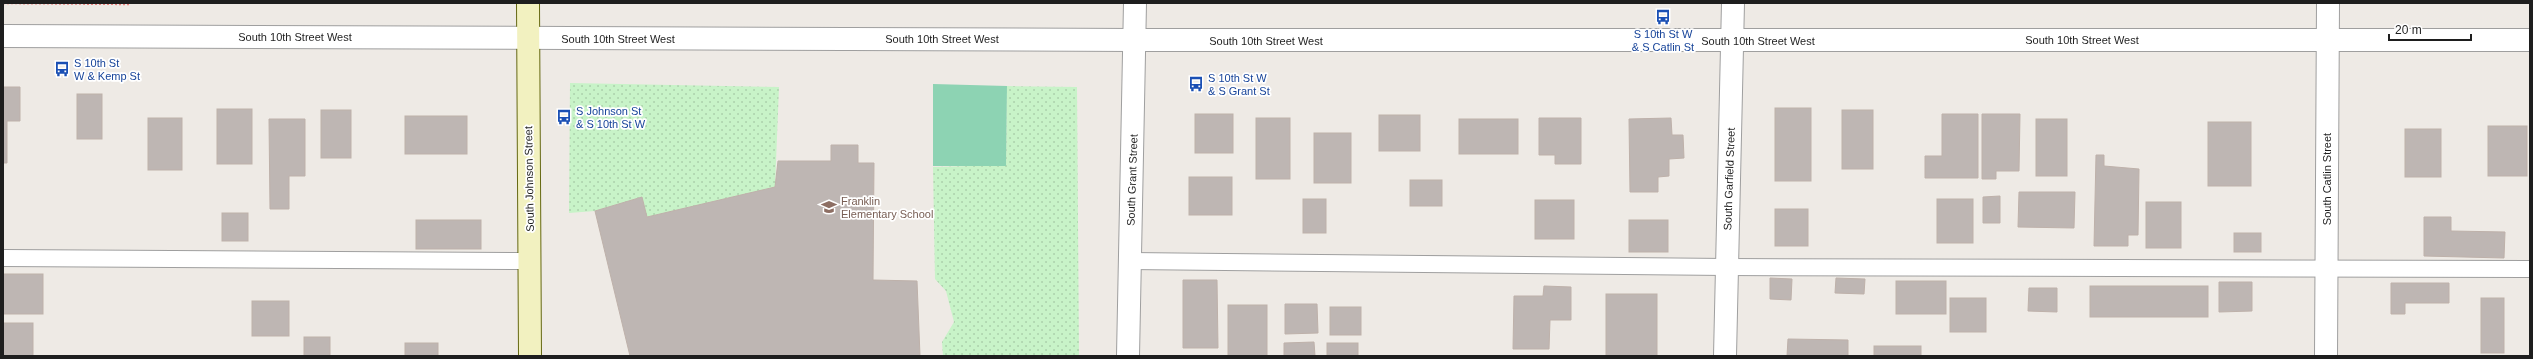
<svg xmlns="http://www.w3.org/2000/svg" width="2533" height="359" font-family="Arial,sans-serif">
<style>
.park{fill:url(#park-dots)}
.pitch{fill:#8dd3b3}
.building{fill:#beb6b3;stroke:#beb1aa}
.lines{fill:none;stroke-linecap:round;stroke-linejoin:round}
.lane-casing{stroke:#9f9f9f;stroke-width:18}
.street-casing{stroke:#9f9f9f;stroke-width:24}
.secondary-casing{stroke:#656812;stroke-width:24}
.path{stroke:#e97f7c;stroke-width:2.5;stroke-dasharray:2 2;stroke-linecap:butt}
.lane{stroke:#fff;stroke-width:16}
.street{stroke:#fff;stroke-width:22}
.secondary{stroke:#f2f1c0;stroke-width:22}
.labels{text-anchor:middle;stroke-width:3.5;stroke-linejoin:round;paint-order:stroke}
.transit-label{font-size:11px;fill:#164399;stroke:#fff;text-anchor:start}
.street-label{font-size:11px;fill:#1e1e1e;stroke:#fff}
.education-label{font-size:11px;fill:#785e54;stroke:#fff;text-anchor:start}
</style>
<defs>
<pattern id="park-dots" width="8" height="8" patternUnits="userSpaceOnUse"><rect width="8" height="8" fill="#c8f3c8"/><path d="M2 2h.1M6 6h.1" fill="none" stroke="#abd0ab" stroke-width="1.8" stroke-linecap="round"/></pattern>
</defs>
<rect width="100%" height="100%" fill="#eeeae5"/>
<g class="park">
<polygon points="570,83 779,87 775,187 647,217 642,197 595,211 569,213"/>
<polygon points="1007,86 1077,87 1079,356 943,356 942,342 954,322 946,291 935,279 933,167 1006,165"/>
</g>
<polygon class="pitch" points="933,84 1007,86 1006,166 933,166"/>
<g class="building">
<polygon points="3,87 20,87 20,121 7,121 7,163 3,163"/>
<rect x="77" y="94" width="25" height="45"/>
<rect x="1775" y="108" width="36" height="73"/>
<rect x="217" y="109" width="35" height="55"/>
<rect x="321" y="110" width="30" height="48"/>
<rect x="1842" y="110" width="31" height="59"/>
<rect x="1195" y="114" width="38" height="39"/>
<polygon points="1942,114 1978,114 1978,178 1925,178 1925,156 1942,156"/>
<polygon points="1982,114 2020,114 2019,171 1996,171 1996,179 1982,179"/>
<rect x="1379" y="115" width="41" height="36"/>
<rect x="405" y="116" width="62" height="38"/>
<rect x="148" y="118" width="34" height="52"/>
<rect x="1256" y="118" width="34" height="61"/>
<polygon points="1539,118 1581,118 1581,164 1555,164 1555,155 1539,155"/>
<polygon points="1671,118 1672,135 1683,135 1684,158 1669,159 1669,176 1658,177 1658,192 1630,192 1629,119"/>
<polygon points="269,119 305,119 305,176 289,176 289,209 270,209"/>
<rect x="1459" y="119" width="59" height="35"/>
<rect x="2036" y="119" width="31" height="57"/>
<rect x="2208" y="122" width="43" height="64"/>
<rect x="2488" y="126" width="39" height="50"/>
<rect x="2405" y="129" width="36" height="48"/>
<rect x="1314" y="133" width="37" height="50"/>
<polygon points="831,145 858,145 858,163 874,163 873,280 917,281 920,356 630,356 595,211 642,197 647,217 775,187 778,161 831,161"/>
<polygon points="2096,155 2104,155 2104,166 2139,169 2138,235 2128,235 2128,246 2094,246"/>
<rect x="1189" y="177" width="43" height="38"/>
<rect x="1410" y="180" width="32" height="26"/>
<polygon points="2019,192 2075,192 2074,228 2018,227"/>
<polygon points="2000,196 2000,223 1983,223 1983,197"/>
<rect x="1303" y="199" width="23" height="34"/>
<rect x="1937" y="199" width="36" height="44"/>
<rect x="1535" y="200" width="39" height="39"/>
<rect x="2146" y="202" width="35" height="46"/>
<rect x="1775" y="209" width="33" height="37"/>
<rect x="222" y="213" width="26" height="28"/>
<polygon points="2424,217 2451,217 2451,231 2505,232 2504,258 2424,256"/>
<rect x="416" y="220" width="65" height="29"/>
<rect x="1629" y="220" width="39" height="32"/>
<rect x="2234" y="233" width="27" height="19"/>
<rect x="3" y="274" width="40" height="40"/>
<polygon points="1770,278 1792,279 1791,300 1770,299"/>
<polygon points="1836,278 1865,279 1864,294 1835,293"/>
<polygon points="1183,280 1217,280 1218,348 1183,348"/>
<rect x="1896" y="281" width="50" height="33"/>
<polygon points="2219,282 2252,282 2252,311 2219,312"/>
<polygon points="2391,283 2449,283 2449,303 2405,303 2405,314 2391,314"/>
<polygon points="1544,286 1571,287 1571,320 1550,320 1549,349 1513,349 1514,296 1543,296"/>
<rect x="2090" y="286" width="118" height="31"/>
<polygon points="2029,288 2057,288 2057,312 2028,311"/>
<rect x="1606" y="294" width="51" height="62"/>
<rect x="1950" y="298" width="36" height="34"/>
<rect x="2481" y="298" width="23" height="55"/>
<rect x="252" y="301" width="37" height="35"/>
<polygon points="1285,304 1317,304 1318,333 1285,334"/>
<rect x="1228" y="305" width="39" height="51"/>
<rect x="1330" y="307" width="31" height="28"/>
<rect x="3" y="323" width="30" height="33"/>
<rect x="304" y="337" width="26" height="19"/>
<polygon points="1788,339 1848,340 1848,356 1787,356"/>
<polygon points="1314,342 1315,356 1284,356 1284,343"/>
<rect x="405" y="343" width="33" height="13"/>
<rect x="1327" y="343" width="31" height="13"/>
<rect x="1874" y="346" width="47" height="10"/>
</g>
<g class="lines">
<g class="lane-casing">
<g id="lane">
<polyline points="3,258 529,261"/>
<polyline points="1130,261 1726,267 2530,269"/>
</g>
</g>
<g class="street-casing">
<g id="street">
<polyline points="3,36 1135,40 2530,40"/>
<polyline points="1128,356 1135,3"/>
<polyline points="1725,356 1733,3"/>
<polyline points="2326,356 2328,3"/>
</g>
</g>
<g class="secondary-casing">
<polyline id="secondary" points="528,3 530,356"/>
</g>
<polyline class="path" points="3,3 131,4"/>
<use href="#lane" class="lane"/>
<use href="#street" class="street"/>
<use href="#secondary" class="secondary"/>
</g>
<defs>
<g id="bus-bare" transform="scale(1.2)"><path d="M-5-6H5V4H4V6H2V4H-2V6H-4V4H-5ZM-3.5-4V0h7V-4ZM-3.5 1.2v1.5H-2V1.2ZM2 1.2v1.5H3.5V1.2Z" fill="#1a4fb4" stroke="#fff" stroke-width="2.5" paint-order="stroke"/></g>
<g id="school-bare" transform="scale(1.2)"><path d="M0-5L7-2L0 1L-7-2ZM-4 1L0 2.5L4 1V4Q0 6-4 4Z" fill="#8d6e63" stroke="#fff" stroke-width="2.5" paint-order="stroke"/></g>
</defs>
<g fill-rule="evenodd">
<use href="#bus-bare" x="1663" y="17"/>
<use href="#bus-bare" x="62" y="69"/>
<use href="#bus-bare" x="1196" y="84"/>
<use href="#bus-bare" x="564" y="117"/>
<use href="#school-bare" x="829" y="207"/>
</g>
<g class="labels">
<g class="transit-label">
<text x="1663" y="38" text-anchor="middle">S 10th St W<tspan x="1663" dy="13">&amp; S Catlin St</tspan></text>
<text x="74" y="67">S 10th St<tspan x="74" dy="13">W &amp; Kemp St</tspan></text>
<text x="1208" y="82">S 10th St W<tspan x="1208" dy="13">&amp; S Grant St</tspan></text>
<text x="576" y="115">S Johnson St<tspan x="576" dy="13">&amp; S 10th St W</tspan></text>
</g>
<g class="street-label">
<text x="295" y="41">South 10th Street West</text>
<text x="618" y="43">South 10th Street West</text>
<text x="942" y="43">South 10th Street West</text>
<text x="2082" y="44">South 10th Street West</text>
<text x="1266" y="45">South 10th Street West</text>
<text x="1758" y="45">South 10th Street West</text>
<text transform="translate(529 179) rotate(-91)" y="4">South Johnson Street</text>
<text transform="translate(1729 179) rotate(-88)" y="4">South Garfield Street</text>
<text transform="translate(2327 179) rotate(-90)" y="4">South Catlin Street</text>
<text transform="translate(1132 180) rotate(-88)" y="4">South Grant Street</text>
</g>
<g class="education-label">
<text x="841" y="205">Franklin<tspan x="841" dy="13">Elementary School</tspan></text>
</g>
</g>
<rect width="2533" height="359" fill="none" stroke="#1e1e1e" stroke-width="8"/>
<path d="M2389 34v6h82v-6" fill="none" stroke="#1e1e1e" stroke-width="2"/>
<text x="2395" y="34" font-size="12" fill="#1e1e1e" stroke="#ffffff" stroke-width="3" paint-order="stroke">20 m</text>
</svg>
